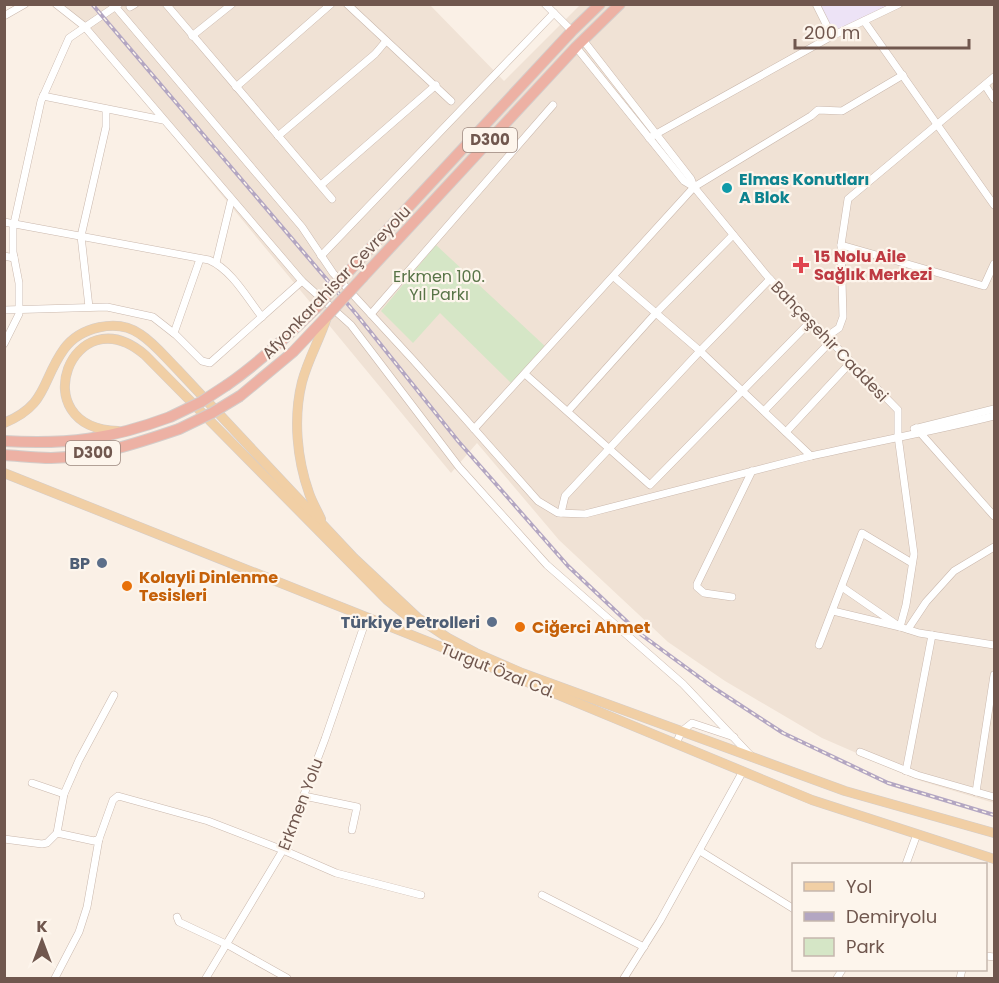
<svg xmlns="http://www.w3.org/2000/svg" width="999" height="983" font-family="Poppins,sans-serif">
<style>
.residential{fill:#f0e2d5}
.education{fill:#ede3f6}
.park{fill:#d5e6c6}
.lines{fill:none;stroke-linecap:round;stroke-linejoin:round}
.minor-casing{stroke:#cab8ad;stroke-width:8}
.major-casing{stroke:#d4cdca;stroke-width:10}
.highway-casing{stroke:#d4cdca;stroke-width:12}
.minor{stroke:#fff;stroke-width:7}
.major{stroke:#f1cfa5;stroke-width:9}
.highway{stroke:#edb1a4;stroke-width:10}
.rail-casing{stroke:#b3a6c2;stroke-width:4}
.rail{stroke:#fdf5ec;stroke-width:1.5;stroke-dasharray:4.5;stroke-linecap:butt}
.highway-bridge-casing{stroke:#d4cdca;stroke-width:12;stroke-linecap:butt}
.highway-bridge{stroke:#edb1a4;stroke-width:10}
.culture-dot{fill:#0f9aa8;stroke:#fdf5ec;stroke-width:2}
.health-dot{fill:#e0444e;stroke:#fdf5ec;stroke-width:2}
.service-dot{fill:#5c6f8a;stroke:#fdf5ec;stroke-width:2}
.food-dot{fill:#e8710a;stroke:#fdf5ec;stroke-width:2}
.labels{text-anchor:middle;stroke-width:4.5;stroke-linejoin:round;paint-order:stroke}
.shield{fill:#fdf5ec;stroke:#9a867d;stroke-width:1.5}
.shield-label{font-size:15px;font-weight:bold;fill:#70574e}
.culture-label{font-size:16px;font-weight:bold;fill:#0d838f;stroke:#fdf5ec;text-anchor:start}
.health-label{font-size:16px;font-weight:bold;fill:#be3a42;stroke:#fdf5ec;text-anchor:start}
.park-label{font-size:16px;fill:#587447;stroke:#fdf5ec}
.street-label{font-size:16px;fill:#70574e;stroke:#fdf5ec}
.service-label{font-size:16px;font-weight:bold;fill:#4e5e75;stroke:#fdf5ec;text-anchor:end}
.food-label{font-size:16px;font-weight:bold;fill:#c56008;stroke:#fdf5ec;text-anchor:start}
</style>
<rect width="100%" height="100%" fill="#faf0e6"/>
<polygon class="residential" points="65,5 430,5 504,81 580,5 994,5 994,803 921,781 822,738 725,681 668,642 559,540 477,443 451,473"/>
<polygon class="education" points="820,5 892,5 838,29 831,27"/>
<polygon class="park" points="436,245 547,348 514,386 440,313 413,343 381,311"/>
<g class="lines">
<g class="minor-casing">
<g id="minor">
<polyline points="113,4 302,227 333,273 414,361 538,501 558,513 585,514 811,456"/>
<polyline points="166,4 332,199"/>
<polyline points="347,4 451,101"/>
<polyline points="545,4 572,31"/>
<polyline points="816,4 832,36"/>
<polyline points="130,7 135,4"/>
<polyline points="4,16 25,4"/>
<polyline points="864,21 994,205"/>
<polyline points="192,36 232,4"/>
<polyline points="583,40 691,179 694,187 768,277 898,410 898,436 914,554 906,605 900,627 842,587"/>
<polyline points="576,47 684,181 694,187"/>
<polyline points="985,85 994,99"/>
<polyline points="236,87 331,4"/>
<polyline points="43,96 163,120"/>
<polyline points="278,136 375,54 386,41"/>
<polyline points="649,138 832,36 899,4"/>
<polyline points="321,185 436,85"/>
<path d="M4 222 209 260C232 270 247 298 262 317"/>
<polyline points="841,245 984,286 994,264"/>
<polyline points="4,256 14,258"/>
<polyline points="321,256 554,13"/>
<polyline points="216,263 231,201"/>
<path d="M614 277 700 351 811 456C873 442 934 431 994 416"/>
<polyline points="302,281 351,325 459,467 547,565 683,684 752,757"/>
<polyline points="89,307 81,236 106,127 106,109"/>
<polyline points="4,310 107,307 153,317 176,335 202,361 210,363 302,281 84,26 56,4"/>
<polyline points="371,314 553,105"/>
<polyline points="174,333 200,259"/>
<polyline points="826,337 839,328 843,317 841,245 848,199 994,77"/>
<polyline points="4,344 19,314 19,283 13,252 13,228 41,101 69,38 119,4"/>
<polyline points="525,374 650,485 811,321"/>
<polyline points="568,411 655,314 733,235"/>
<polyline points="764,411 831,341"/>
<polyline points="916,428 994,516"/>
<polyline points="474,429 694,187 811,116 818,110 842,111 903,75"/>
<polyline points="914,429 994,409"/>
<polyline points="786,432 851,362"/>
<polyline points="561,513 565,496 700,351 770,279"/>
<polyline points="732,597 704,593 697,587 697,584 752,471"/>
<polyline points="833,611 900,627 919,633 994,645"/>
<polyline points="908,629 926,602 954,571 994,547"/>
<polyline points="819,645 862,533 912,563"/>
<polyline points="676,743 682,731 692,723 734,737"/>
<polyline points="860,752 917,775 994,797"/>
<polyline points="906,771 932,635"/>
<polyline points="32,783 64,794"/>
<polyline points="976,792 994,675"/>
<polyline points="304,796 357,807 352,830"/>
<polyline points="57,833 94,841 99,839"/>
<polyline points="4,839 42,844 47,843 57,833 64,794 79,760 114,695"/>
<polyline points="700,851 794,909"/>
<polyline points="906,864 917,834"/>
<polyline points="542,895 644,947"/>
<polyline points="177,917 179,922 228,945 287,978"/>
<polyline points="986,956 994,957"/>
<polyline points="55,978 79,932 87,907 99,839 113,800 118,796 208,821 283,850 336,873 421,895"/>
<polyline points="206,978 283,850 325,739 367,617"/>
<polyline points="624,978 660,921 743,771"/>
<polyline points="837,978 842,970"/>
<polyline points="960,978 962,970"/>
</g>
</g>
<g class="major-casing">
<g id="major">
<path d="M4 423C48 405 41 381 64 349 80 327 117 318 140 334 154 343 165 357 177 369L354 558 418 618 448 638 476 653 522 673 845 791 994 833"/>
<path d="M118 431C21 428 73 293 145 355L387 600 412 620"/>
<polyline points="4,473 469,658 812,800 994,859"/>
<path d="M321 519C317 510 312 502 309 493 297 459 293 418 302 382 308 359 320 339 327 317"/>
</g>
</g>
<g class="highway-casing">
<g id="highway">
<polyline points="351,269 572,31 600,4"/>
<polyline points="363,277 576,47 620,4"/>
<path d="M227 385C260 362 289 335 317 307"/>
<polyline points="240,396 293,352 328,315"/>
<path d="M4 441C67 445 111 439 170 417"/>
<path d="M4 455C20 456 36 458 51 458 96 457 138 443 179 429"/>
</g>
</g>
<use href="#minor" class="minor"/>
<use href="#major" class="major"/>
<use href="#highway" class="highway"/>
<g class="rail-casing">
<polyline id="rail" points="92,4 357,315 458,441 568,566 639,633 714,688 783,733 888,783 994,815"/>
</g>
<use href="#rail" class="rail"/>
<g class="highway-bridge-casing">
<g id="highway-bridge">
<polyline points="317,307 351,269"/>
<polyline points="328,315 363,277"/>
<polyline points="170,417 201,402 227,385"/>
<polyline points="179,429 212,413 240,396"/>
</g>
</g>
<use href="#highway-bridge" class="highway-bridge"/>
</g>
<circle class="culture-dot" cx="727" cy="188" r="6"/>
<path class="health-dot" d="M798 256h6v6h6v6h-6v6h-6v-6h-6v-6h6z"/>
<g class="service-dot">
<circle cx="102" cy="563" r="6"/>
<circle cx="492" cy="622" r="6"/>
</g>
<g class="food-dot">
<circle cx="127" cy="586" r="6"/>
<circle cx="520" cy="627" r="6"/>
</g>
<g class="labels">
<g class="shield">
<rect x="463" y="128" width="54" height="24" rx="4.5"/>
<rect x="66" y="441" width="54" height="24" rx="4.5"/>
</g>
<g class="shield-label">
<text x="490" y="145">D300</text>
<text x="93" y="458">D300</text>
</g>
<g class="culture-label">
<text x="739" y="185">Elmas Konutları<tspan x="739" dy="18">A Blok</tspan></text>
</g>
<g class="health-label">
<text x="814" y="262">15 Nolu Aile<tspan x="814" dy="18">Sağlık Merkezi</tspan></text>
</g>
<g class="park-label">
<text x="439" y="282">Erkmen 100.<tspan x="439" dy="18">Yıl Parkı</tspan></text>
</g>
<g class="street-label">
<text transform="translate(336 282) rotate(-46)" y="6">Afyonkarahisar Çevreyolu</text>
<text transform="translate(830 341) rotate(46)" y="6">Bahçeşehir Caddesi</text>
<text transform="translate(498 670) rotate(22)" y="6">Turgut Özal Cd.</text>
<text transform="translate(300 804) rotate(-69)" y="6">Erkmen Yolu</text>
</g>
<g class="service-label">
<text x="90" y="569">BP</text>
<text x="480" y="628">Türkiye Petrolleri</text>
</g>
<g class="food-label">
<text x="139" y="583">Kolayli Dinlenme<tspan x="139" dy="18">Tesisleri</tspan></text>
<text x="532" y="633">Ciğerci Ahmet</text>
</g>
</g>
<rect width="999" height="983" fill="none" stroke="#70574e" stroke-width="12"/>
<rect x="792" y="863" width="195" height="108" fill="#fdf5ec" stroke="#c5b6ad" stroke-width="1.5"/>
<rect x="804" y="882" width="30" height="9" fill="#f1cfa5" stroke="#c5b6ad" stroke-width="1.5"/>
<text x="846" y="893" font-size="18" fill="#70574e">Yol</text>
<rect x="804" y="912" width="30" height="9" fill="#b3a6c2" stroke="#c5b6ad" stroke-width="1.5"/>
<text x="846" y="923" font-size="18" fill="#70574e">Demiryolu</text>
<rect x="804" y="938" width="30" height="18" fill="#d5e6c6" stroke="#c5b6ad" stroke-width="1.5"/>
<text x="846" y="953" font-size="18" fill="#70574e">Park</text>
<g transform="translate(42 941)" stroke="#fdf5ec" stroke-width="4.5" paint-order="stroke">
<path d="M0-4.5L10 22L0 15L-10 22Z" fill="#70574e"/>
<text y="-9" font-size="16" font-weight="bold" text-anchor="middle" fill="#70574e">K</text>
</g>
<path d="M795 39v9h174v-9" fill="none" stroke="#70574e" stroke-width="3"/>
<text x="804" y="39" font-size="18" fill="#70574e" stroke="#fdf5ec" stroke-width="4.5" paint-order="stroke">200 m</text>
</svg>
